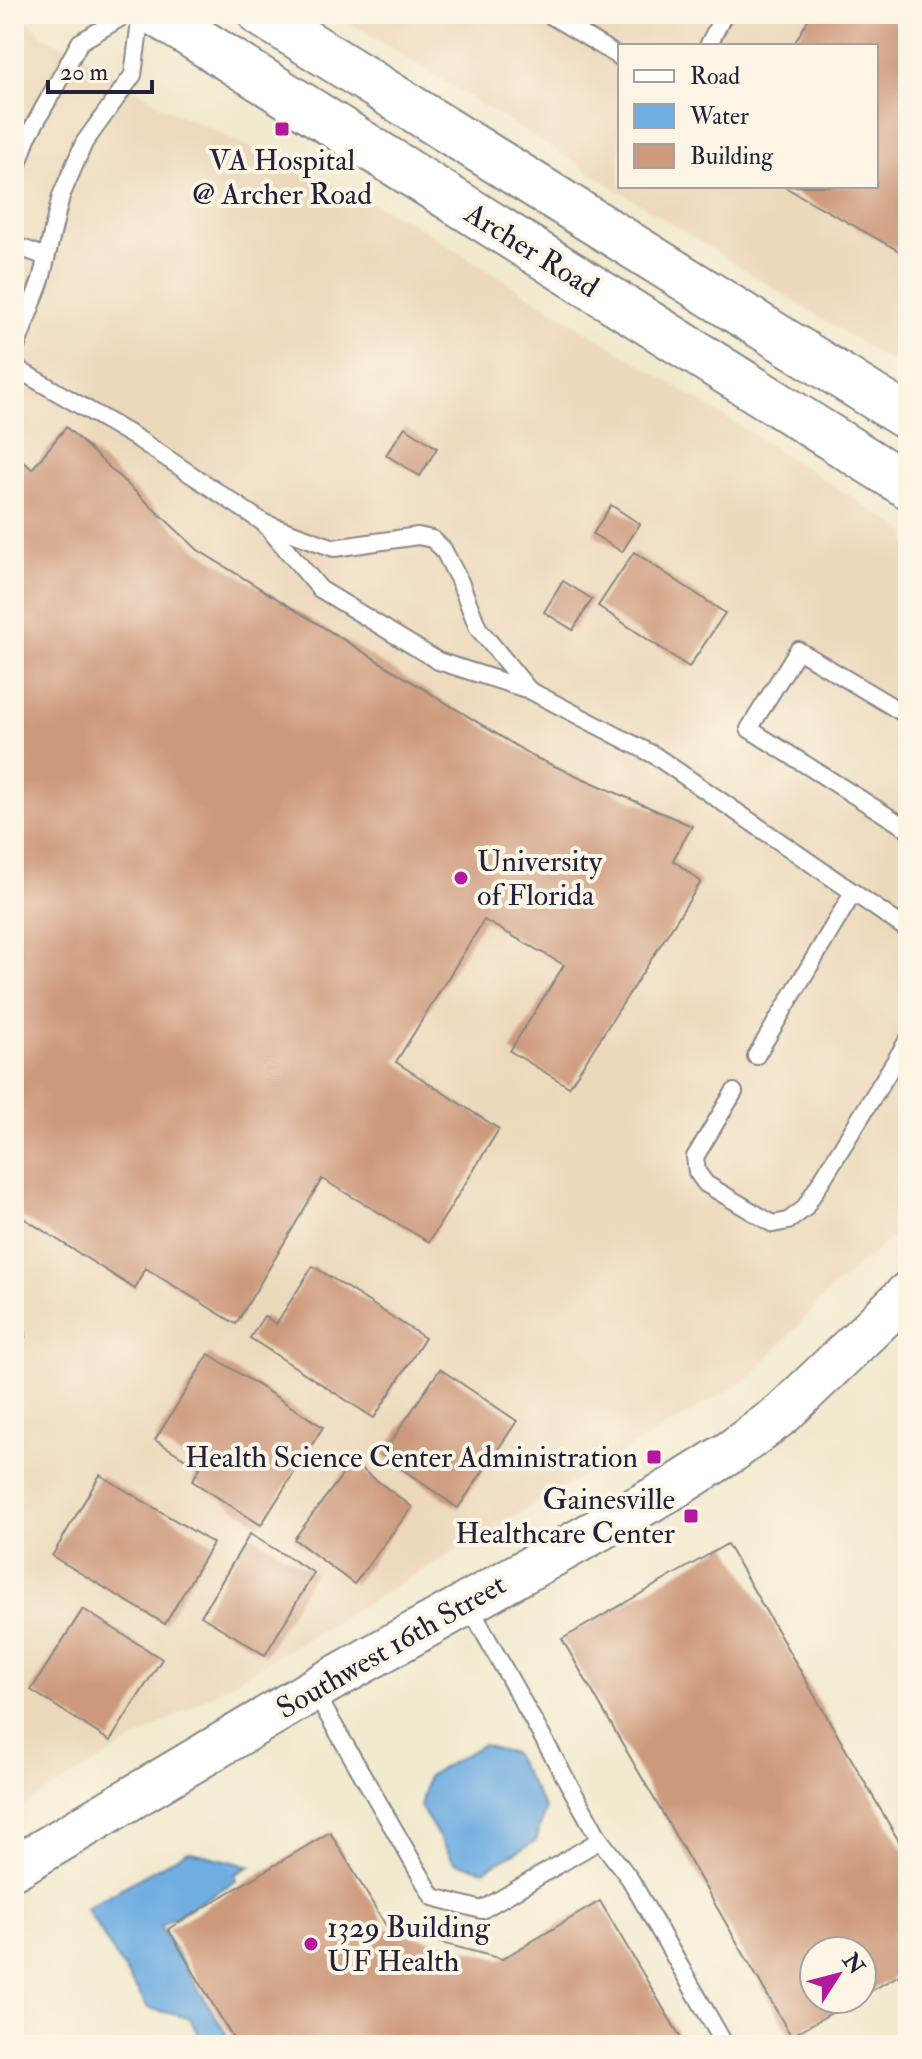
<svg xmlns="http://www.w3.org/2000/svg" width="922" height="2059" font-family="'IM FELL Double Pica',serif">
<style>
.built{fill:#ecd8ba;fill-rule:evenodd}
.water{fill:#6faee2;stroke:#48688e;stroke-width:2}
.building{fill:#cd997c}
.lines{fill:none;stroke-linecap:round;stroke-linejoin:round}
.service-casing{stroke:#8a8685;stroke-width:20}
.tertiary-casing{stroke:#8a8685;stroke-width:46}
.primary-casing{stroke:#8a8685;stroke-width:48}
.service{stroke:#fff;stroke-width:16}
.tertiary{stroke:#fff;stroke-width:42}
.primary{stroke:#fff;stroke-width:44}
.poi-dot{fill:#b5179e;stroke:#fcf5e5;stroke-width:3}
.labels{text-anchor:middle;stroke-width:8;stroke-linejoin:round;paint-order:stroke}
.poi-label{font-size:30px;fill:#22223b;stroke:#fcf5e5;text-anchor:start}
.street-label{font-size:30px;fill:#22223b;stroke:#fcf5e5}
</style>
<rect width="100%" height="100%" fill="#fcf5e5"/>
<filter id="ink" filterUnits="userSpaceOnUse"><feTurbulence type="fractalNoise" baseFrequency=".0125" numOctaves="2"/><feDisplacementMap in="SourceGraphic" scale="16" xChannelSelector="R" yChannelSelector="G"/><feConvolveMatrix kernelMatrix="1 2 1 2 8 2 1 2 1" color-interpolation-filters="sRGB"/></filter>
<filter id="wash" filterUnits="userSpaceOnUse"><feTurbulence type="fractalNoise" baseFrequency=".006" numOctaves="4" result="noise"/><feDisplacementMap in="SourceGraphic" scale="32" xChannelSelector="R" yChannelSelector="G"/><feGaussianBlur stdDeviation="1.8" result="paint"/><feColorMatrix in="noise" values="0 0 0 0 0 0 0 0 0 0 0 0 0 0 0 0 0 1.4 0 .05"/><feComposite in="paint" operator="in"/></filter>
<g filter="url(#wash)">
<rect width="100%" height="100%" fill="#f2eacf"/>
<g class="built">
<polygon points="14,14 20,14 21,17 33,25 42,35 88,58 163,107 409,221 706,405 908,533 908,1223 834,1287 749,1378 14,1811"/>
<path d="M336 14H908V373L558 152ZM620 46H876V186H620Z"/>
</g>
<g class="water">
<polygon points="482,1745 513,1753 545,1809 536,1841 484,1870 454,1862 420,1806 428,1776"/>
<polygon points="188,1851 250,1866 235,1874 237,1880 160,1926 233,2045 205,2045 189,2018 148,2008 86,1908"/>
</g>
<g id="blocks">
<g class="building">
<polygon points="811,14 908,14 908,256 783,186 876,186 876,46 793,46"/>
<polygon points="66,427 198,550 534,757 692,826 673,860 701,882 569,1087 510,1051 564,965 484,920 396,1062 499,1129 429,1242 322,1179 236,1324 145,1268 135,1289 14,1212 14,453 32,469"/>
<polygon points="405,427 437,448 420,476 386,455"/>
<polygon points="611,505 640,524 622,552 593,534"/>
<polygon points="634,552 725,613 689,667 598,606"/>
<polygon points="563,581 592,599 573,630 544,612"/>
<polygon points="313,1266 425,1338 374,1418 250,1338 264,1316 276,1324"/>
<polygon points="209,1354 323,1427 261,1525 192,1481 200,1468 155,1440"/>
<polygon points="440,1369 517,1421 458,1508 382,1455"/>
<polygon points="352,1462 412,1507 354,1584 294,1539"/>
<polygon points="100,1475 213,1543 165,1624 52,1556"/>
<polygon points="250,1534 314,1573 265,1655 201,1616"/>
<polygon points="727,1544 908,1857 908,1970 862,1996 862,1951 814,1951 814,1999 856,1999 791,2036 562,1639"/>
<polygon points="83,1609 162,1659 110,1741 31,1690"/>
<polygon points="330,1832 388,1929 502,1959 600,1901 685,2045 237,2045 168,1929"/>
</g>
</g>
</g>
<g filter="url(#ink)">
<use href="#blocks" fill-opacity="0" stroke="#8a8685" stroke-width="2"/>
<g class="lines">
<g class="service-casing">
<g id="service">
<polyline points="548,14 620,57"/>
<polyline points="708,46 724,14"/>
<polyline points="14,176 27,138 80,42 127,14"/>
<polyline points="14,245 46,257"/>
<polyline points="14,353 41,280 61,196 84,143 133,75 141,14"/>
<polyline points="14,367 138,439 264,523 334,548 418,536 432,539 443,549 460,582 478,628 529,690"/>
<polyline points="264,523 320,589 438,661 529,690 654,755 908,930"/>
<polyline points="908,716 798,650 749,729 908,829"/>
<polyline points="756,1056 853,893"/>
<polyline points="734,1092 695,1157 697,1172 706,1184 773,1224 788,1221 804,1209 908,1040"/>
<polyline points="14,1330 17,1333"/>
<polyline points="314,1691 433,1897 482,1910 600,1840 468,1604"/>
<polyline points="600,1840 630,1879 725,2045"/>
</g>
</g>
<g class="tertiary-casing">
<polyline id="tertiary" points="14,1868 313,1690 673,1488 732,1451 782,1414 908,1293"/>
</g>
<g class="primary-casing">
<g id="primary">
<polyline points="157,14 908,486"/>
<polyline points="261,14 908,418"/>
</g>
</g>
<use href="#service" class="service"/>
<use href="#tertiary" class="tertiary"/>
<use href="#primary" class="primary"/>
</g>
</g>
<g class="poi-dot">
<rect x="274" y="121" width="16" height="16" rx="4"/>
<circle cx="461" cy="878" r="8"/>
<rect x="646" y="1449" width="16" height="16" rx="4"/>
<rect x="683" y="1508" width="16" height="16" rx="4"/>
<circle cx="311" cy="1944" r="8"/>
</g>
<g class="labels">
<g class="poi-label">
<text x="282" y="170" text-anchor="middle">VA Hospital<tspan x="282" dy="34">@ Archer Road</tspan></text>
<text x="477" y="871">University<tspan x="477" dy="34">of Florida</tspan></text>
<text x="638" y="1467" text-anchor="end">Health Science Center Administration</text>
<text x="675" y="1509" text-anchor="end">Gainesville<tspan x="675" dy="34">Healthcare Center</tspan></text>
<text x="327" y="1937">1329 Building<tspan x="327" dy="34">UF Health</tspan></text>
</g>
<g class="street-label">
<text transform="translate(532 250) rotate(32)" y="10">Archer Road</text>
<text transform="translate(391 1646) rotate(-30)" y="10">Southwest 16th Street</text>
</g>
</g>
<rect width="922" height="2059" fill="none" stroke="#fcf5e5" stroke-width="48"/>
<rect x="618" y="44" width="260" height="144" fill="#fcf5e5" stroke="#a5a1a1" stroke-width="2"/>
<rect x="634" y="70" width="40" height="12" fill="#ffffff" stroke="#a5a1a1" stroke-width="2"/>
<text x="690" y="84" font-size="24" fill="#22223b">Road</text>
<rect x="634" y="104" width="40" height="24" fill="#6faee2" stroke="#a5a1a1" stroke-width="2"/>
<text x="690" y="124" font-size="24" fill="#22223b">Water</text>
<rect x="634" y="144" width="40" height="24" fill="#cd997c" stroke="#a5a1a1" stroke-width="2"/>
<text x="690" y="164" font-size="24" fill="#22223b">Building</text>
<g transform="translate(838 1975) rotate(54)"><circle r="38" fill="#fcf5e5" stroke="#a5a1a1" stroke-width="2"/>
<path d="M0-6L14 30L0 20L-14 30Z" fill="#b5179e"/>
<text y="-12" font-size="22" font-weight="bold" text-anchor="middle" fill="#22223b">N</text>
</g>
<path d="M48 80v12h104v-12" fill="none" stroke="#22223b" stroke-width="4"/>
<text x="60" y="80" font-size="24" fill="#22223b" stroke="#fcf5e5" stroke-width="6" paint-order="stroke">20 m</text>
</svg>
